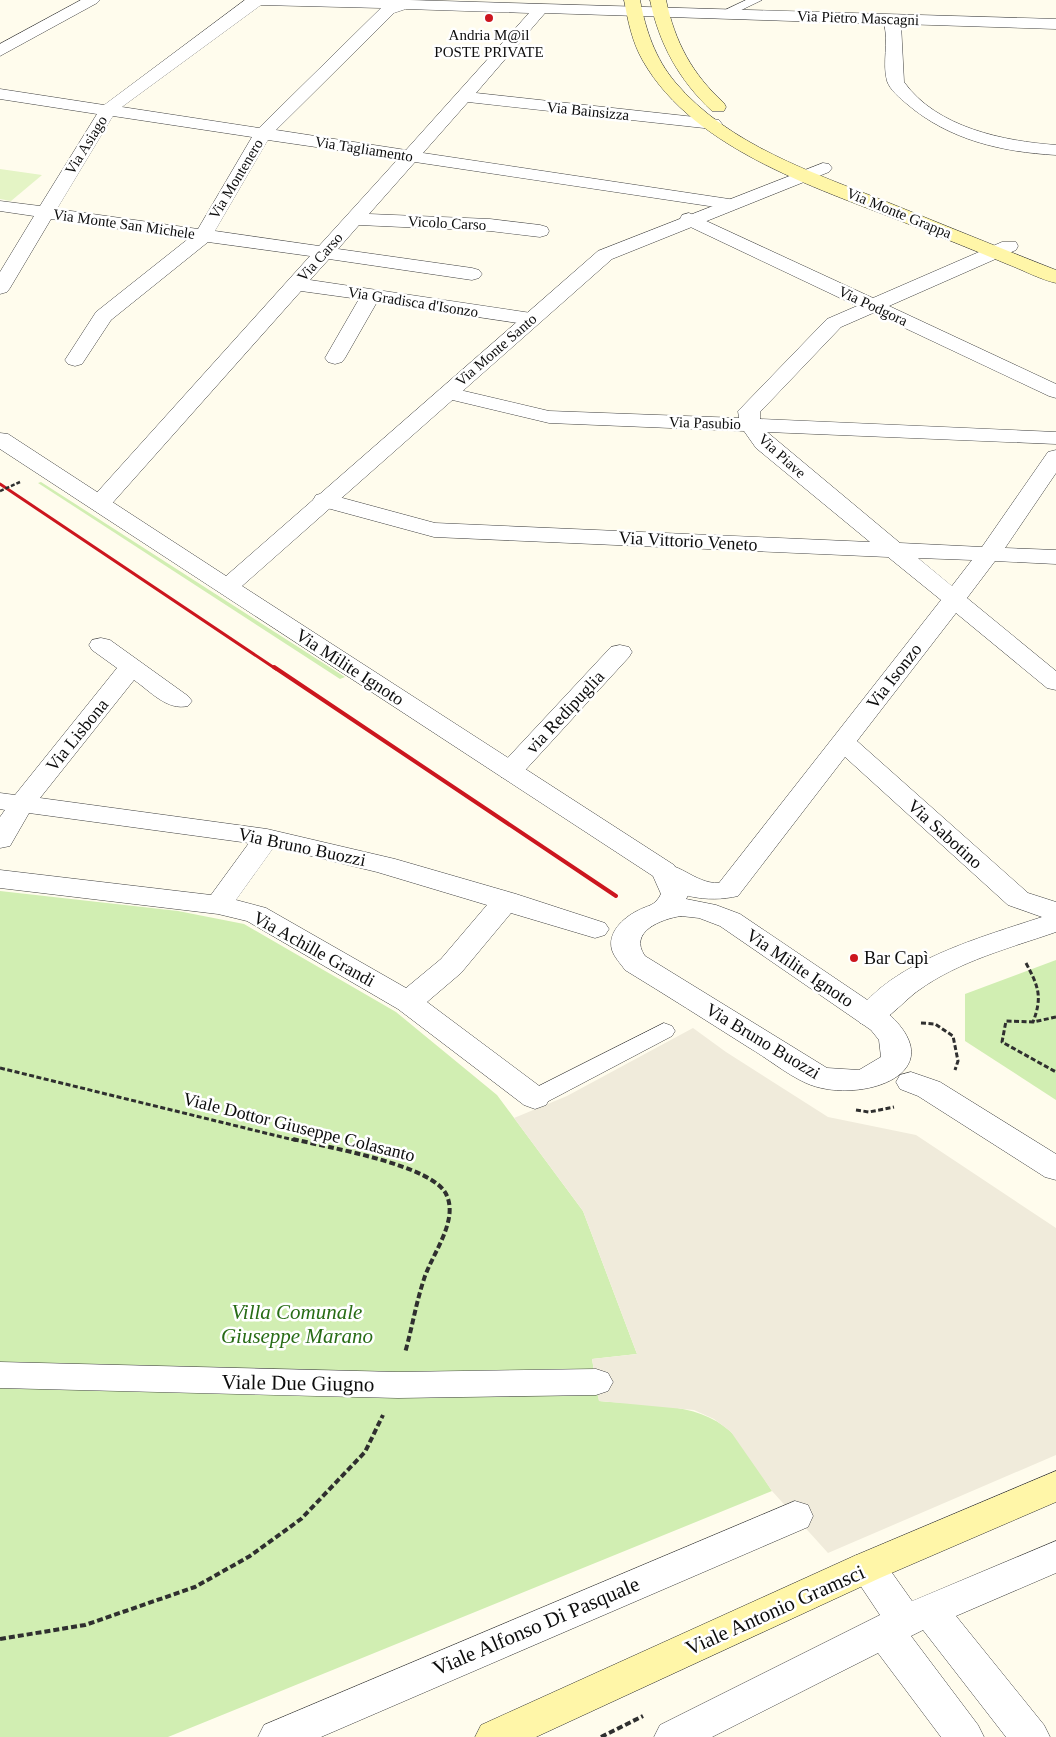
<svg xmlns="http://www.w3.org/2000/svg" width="1056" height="1737" font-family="'Times New Roman',serif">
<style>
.green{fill:#d1eeb2}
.pitch{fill:#e4f4c5}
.plaza{fill:#f0ebdb}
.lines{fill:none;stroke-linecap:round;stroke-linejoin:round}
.service-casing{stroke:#404040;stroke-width:1}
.pedestrian-casing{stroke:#404040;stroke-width:1}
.minor-casing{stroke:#404040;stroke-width:1}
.tertiary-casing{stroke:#404040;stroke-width:1}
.secondary-casing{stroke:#2f2f2f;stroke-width:1}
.path-far1{stroke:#2f2f2f;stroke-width:3;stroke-dasharray:5 2.5;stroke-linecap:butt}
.path{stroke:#2f2f2f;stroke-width:4;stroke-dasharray:6 3;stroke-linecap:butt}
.service{fill:#fff;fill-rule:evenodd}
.pedestrian{fill:#fff;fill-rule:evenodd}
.minor{fill:#fff;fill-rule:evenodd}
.tertiary{fill:#fff;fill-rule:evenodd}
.secondary{fill:#fff6a8;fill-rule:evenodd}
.rail-far1{stroke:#cc161e;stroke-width:3}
.rail{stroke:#cc161e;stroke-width:4}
.path-bridge{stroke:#2f2f2f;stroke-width:2.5;stroke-dasharray:4 2;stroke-linecap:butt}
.poi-dot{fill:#cc161e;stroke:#fff;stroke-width:2}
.labels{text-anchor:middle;stroke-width:5;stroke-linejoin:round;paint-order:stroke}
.far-street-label{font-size:15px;fill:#0d0d0d;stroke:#fff}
.far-poi-label{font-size:15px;fill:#0d0d0d;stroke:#fff}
.street-label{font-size:18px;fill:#0d0d0d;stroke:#fff}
.poi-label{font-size:18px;fill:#0d0d0d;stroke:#fff;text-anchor:start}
.near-park-label{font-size:21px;font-style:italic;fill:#286c16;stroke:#fff}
.near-street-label{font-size:21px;fill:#0d0d0d;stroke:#fff}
</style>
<rect width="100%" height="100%" fill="#fffced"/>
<g class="green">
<polygon points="41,482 345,677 340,679 38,483"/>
<path d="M0 891 178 911 244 924 396 1012 497 1095 583 1211 637 1354 592 1359 599 1401C641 1405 697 1401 730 1431 745 1445 760 1473 772 1491L168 1737H0Z"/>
<polygon points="1056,960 1056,1100 965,1041 965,994"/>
</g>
<polygon class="pitch" points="0,169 42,175 11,201 0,199"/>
<polygon class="plaza" points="693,1028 726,1052 828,1117 916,1135 1056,1228 1056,1455 828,1553 772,1491 731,1432 714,1419 694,1410 599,1401 592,1359 637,1354 583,1211 514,1118 567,1096"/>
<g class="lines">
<g class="service-casing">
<g id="service">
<polygon points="746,0 762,0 727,17 719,17 717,14"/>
<polygon points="664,1023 672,1026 675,1031 672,1036 543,1104 535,1106 527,1104 523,1098 527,1092"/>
</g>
</g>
<g class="pedestrian-casing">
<g id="pedestrian">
<polygon points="0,1362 398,1372 596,1369 608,1373 613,1382 608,1391 596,1395 398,1398 0,1388"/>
<polygon points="795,1501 808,1505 813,1516 808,1527 321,1737 258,1737 264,1725"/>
</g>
</g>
<g class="minor-casing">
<g id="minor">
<polygon points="81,0 100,0 97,3 0,56 0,44"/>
<path d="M245 0H409L1056 19V29L901 24 904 82C937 128 1004 141 1056 145V155C1002 152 949 140 907 104 900 98 890 90 887 81 882 63 889 42 884 24L545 13 476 93 713 119 719 120 722 124 719 128 713 129 468 102 423 153 729 199 735 200 738 204 735 208 729 209 415 162 369 214 490 219 540 225 547 227 549 231 547 235 540 237 490 231 359 225 338 249 472 268 479 270 482 274 479 278 472 280 329 259 310 280 531 313 538 315 541 319 538 323 531 325 377 302 345 358 342 362 335 364 328 362 325 358 359 299 301 291 108 508 100 510 92 508 89 503 92 498 310 256 208 242 111 320 82 364 75 366 68 364 65 360 96 312 188 239 51 219 10 288 7 292 0 294V272L34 216 0 211V201L40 206 97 114 0 99V89L104 105ZM261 5 381 8 259 128 122 107ZM406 9 529 13 406 150 276 130 394 13ZM113 116 252 137 198 229 57 209ZM268 140 398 159 319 246 215 231Z"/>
<path d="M689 213 873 298 1002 242H1016L1018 246 1016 250 889 306 1056 384V398L1049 396 873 313 841 327 760 412V419L1056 432V444L767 432 900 543 982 547 1048 452 1056 450V473L1005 548 1056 550V564L995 561 967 598 1056 671V690L1047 688 956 613 857 741 1028 893 1056 902V932C1010 948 959 961 919 990 907 998 883 1025 871 1026 867 1026 863 1024 860 1023L855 1016C889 962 985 936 1042 917L1008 905 845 757 738 896C709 903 668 898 650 871L654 865C678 859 694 884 719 883L941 600 888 557 434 537 316 505 313 500 316 495 324 493 435 523 870 542 756 448 744 431 549 423 440 397 437 393 440 389 447 387 549 411 739 418 738 411 742 407 827 319 857 306 682 223 680 219 682 215ZM918 558 972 560 952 586Z"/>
<path d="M101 638 110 640 188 696 192 701 188 706C167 711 150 691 134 680L40 798 267 829 395 859 516 894 605 923 609 929 605 935 595 938 511 913 461 973 427 1002 546 1091 550 1098 546 1105 535 1109 524 1105 398 1009 247 921 218 914 0 888V870L211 895 249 843 29 813 10 846 0 848V817L5 810 0 809V793L15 795 117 668 92 650 89 645 92 640ZM274 847 377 872 487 905 441 959 406 988 266 908 236 900Z"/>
<polygon points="620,645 629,647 632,652 629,657 519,777 510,779 501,777 497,771 501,765 611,647"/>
<polygon points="1056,1541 1056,1573 956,1616 1044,1725 1050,1737 1006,1737 923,1630 911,1636 978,1725 984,1737 941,1737 878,1653 712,1737 654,1737 660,1725 880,1615 848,1567 854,1556 867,1552 880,1556 912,1601"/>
</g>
</g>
<g class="tertiary-casing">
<g id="tertiary">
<path d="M823 163 829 164 832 168 829 172 612 259 242 586 674 865 689 894 686 899 716 905 740 914 891 1016C954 1077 854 1105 806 1083 786 1074 767 1058 748 1047 707 1021 666 995 625 970 621 964 614 957 612 950 607 933 623 918 637 911 650 904 654 907 661 894L653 876 0 449V433L8 434 226 576 598 251ZM681 916 699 918 720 926 871 1030 879 1040 881 1057 859 1070 827 1068 645 956C628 932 661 919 681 916Z"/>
<polygon points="911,1072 940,1082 1056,1154 1056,1180 1045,1177 918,1096 900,1089 896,1082 900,1075"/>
</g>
</g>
<g class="secondary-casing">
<g id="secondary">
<path d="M624 0H640C646 31 655 58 675 82 728 145 814 173 887 202 944 225 1000 248 1056 270V283C1039 279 1023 270 1007 264 976 251 946 239 916 227 824 190 695 152 643 61 632 42 628 21 624 0Z"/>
<path d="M650 0H666C675 42 692 74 724 103L726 107 724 111H712C679 80 659 44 650 0Z"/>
<polygon points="1056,1471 1056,1502 880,1578 536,1737 475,1737 481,1725 854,1556"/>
</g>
</g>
<g class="path-far1">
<path d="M1026 963C1038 986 1043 996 1033 1022"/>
<polyline points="1056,1017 1033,1022 1006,1021 1002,1042 1056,1072"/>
<polyline points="921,1023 935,1024 953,1036 958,1061 955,1070"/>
<polyline points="0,1068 298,1141"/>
<polyline points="856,1110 869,1112 894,1107"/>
</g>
<g class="path">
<path d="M293 1139C325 1147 436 1165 447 1196 458 1222 432 1254 424 1279 416 1303 412 1328 405 1353"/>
<polyline points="0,1639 85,1625 195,1587 250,1556 301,1519 365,1452 383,1415"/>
<polyline points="601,1737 643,1716"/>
</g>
<use href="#service" class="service"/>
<use href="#pedestrian" class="pedestrian"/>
<use href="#minor" class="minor"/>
<use href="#tertiary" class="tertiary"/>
<use href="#secondary" class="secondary"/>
<polyline class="rail-far1" points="0,484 276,669"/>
<polyline class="rail" points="274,667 616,896"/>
<polyline class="path-bridge" points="0,491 20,482"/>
</g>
<g class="poi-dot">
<circle cx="489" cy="18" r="5"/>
<circle cx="854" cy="958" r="5"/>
</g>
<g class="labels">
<g class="far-street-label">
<text transform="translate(858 18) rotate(2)" y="5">Via Pietro Mascagni</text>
<text transform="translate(588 111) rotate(6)" y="5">Via Bainsizza</text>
<text transform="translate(86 145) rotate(-58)" y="5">Via Asiago</text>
<text transform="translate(364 149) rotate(9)" y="5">Via Tagliamento</text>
<text transform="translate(236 179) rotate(-59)" y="5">Via Montenero</text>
<text transform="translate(899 213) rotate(22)" y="5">Via Monte Grappa</text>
<text transform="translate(447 223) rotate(3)" y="5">Vicolo Carso</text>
<text transform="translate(124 224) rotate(8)" y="5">Via Monte San Michele</text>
<text transform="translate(320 257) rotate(-48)" y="5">Via Carso</text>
<text transform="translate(413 302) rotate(9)" y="5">Via Gradisca d'Isonzo</text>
<text transform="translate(873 306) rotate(25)" y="5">Via Podgora</text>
<text transform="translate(496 350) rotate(-41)" y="5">Via Monte Santo</text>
<text transform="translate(705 423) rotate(2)" y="5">Via Pasubio</text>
<text transform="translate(782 456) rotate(42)" y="5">Via Piave</text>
</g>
<g class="far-poi-label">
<text x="489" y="40">Andria M@il<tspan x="489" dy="17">POSTE PRIVATE</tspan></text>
</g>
<g class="street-label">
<text transform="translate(688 541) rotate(3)" y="6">Via Vittorio Veneto</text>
<text transform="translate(350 667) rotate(33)" y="6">Via Milite Ignoto</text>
<text transform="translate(894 676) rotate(-52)" y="6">Via Isonzo</text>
<text transform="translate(565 712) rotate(-47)" y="6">via Redipuglia</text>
<text transform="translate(77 735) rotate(-51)" y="6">Via Lisbona</text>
<text transform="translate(945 834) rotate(42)" y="6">Via Sabotino</text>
<text transform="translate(302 847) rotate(12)" y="6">Via Bruno Buozzi</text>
<text transform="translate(314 949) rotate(29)" y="6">Via Achille Grandi</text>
<text transform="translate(800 968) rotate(34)" y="6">Via Milite Ignoto</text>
<text transform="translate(763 1041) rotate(31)" y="6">Via Bruno Buozzi</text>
<text transform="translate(299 1127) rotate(14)" y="6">Viale Dottor Giuseppe Colasanto</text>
</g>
<g class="poi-label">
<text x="864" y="964">Bar Capì</text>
</g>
<g class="near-park-label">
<text x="297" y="1319">Villa Comunale<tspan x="297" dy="24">Giuseppe Marano</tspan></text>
</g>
<g class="near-street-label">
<text transform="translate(298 1383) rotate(1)" y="7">Viale Due Giugno</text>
<text transform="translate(775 1610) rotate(-24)" y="7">Viale Antonio Gramsci</text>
<text transform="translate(536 1626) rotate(-23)" y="7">Viale Alfonso Di Pasquale</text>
</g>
</g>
</svg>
